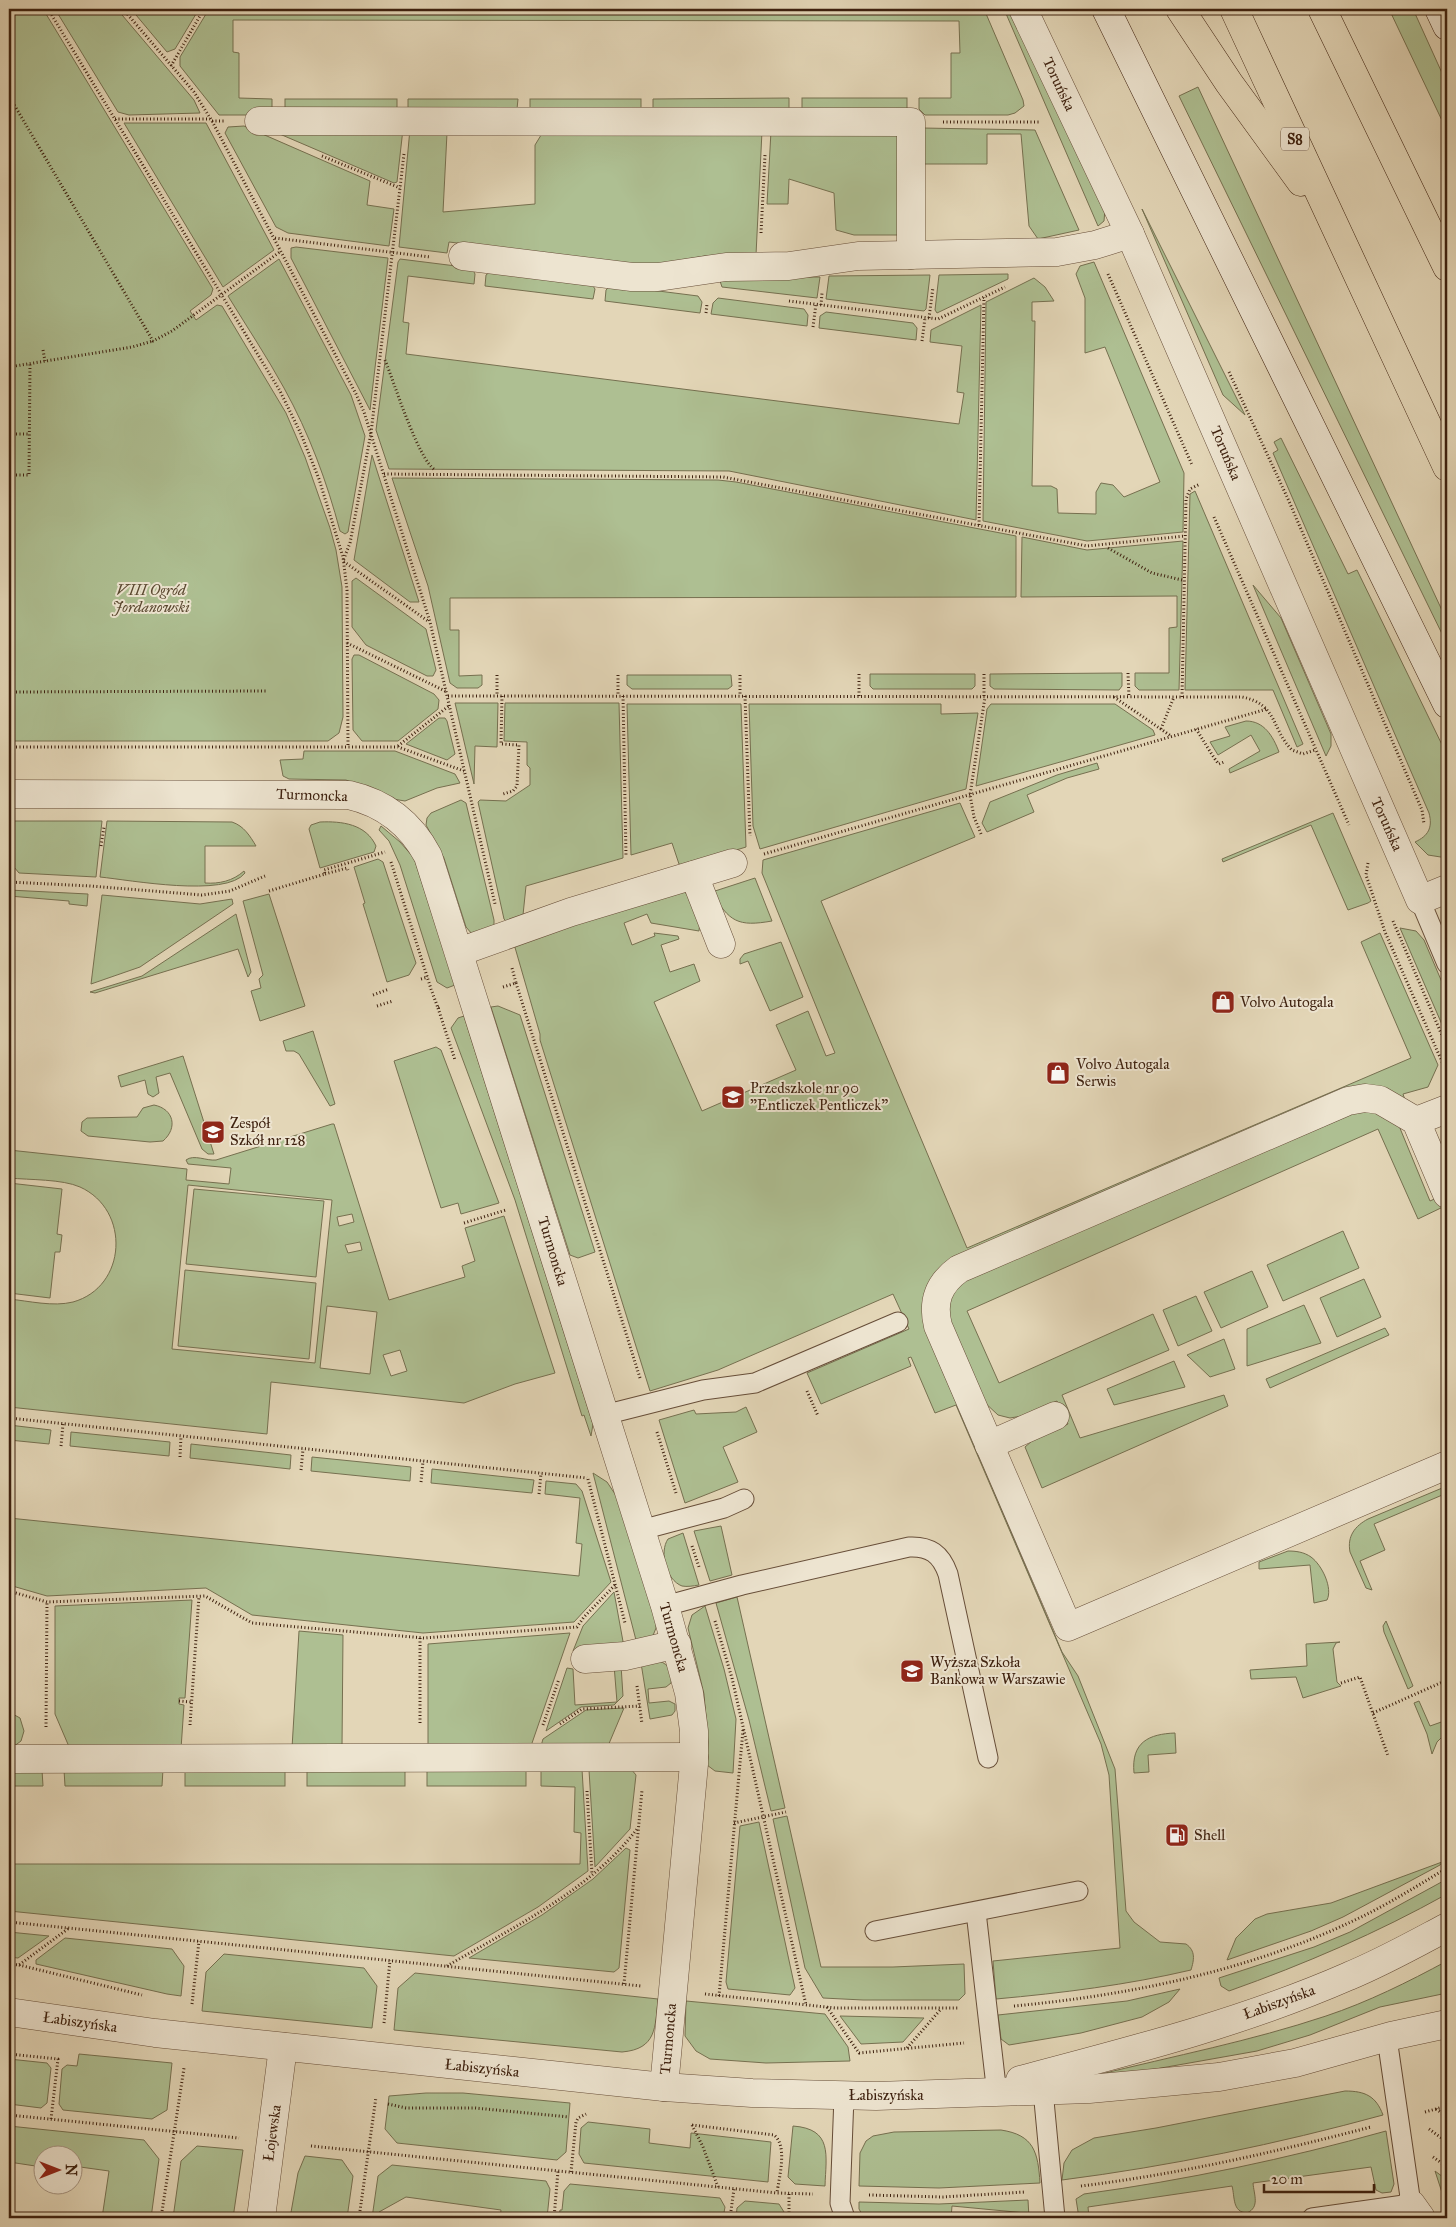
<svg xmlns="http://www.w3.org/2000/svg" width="1456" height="2227" font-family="'IM FELL Great Primer',serif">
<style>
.green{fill:#aebf92;stroke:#767050;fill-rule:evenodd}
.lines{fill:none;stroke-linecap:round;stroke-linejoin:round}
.service-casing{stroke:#674e39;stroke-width:21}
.minor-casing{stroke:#674e39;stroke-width:29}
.tertiary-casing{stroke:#674e39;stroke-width:29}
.secondary-casing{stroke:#3e210f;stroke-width:29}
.motorway-casing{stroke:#3e210f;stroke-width:29}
.path{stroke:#3e210f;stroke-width:3;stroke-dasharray:1 2.5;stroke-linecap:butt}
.service{stroke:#ede4d0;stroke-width:19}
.minor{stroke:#ede4d0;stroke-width:28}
.tertiary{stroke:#ede4d0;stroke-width:28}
.secondary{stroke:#ede4d0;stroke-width:28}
.motorway{stroke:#e3d6b7;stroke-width:28}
.labels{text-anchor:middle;stroke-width:4;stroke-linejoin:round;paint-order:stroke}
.shield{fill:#ede4d0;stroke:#725c49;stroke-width:1}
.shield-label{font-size:14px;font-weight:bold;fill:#3e210f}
.street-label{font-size:15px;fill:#3e210f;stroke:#ede4d0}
.park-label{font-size:15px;font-style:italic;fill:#5a4830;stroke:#ede4d0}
.poi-label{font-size:15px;fill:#3e210f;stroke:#ede4d0;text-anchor:start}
</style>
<rect width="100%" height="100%" fill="#e3d6b7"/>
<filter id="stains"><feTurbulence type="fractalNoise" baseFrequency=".004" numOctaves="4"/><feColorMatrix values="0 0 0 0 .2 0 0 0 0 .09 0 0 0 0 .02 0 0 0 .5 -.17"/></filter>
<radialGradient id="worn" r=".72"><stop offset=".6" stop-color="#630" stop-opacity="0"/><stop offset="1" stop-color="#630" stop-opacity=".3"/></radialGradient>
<g class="green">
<polygon points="9,9 43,9 213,289 211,295 190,311 196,320 217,305 222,306 286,413 305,457 330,528 336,550 342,587 343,717 339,733 328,741 9,741"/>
<polygon points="55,9 117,9 194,100 200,113 129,115 118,112"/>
<polygon points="131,9 199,9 175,49 167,52"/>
<polygon points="209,9 984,9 1023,100 1024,106 1015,113 1008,115 925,115 919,109 919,98 951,98 951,53 960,53 959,21 233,20 233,52 239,53 239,98 272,99 272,109 267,115 219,115 180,66 180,57"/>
<polygon points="1004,9 1009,9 1105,209 1104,221 1098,226"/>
<polygon points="1389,9 1413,9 1447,84 1447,131"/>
<polygon points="1198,87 1447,621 1447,644 1179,96"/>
<polygon points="789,98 789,109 653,109 653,99"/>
<rect x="802" y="98" width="105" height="11"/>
<rect x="285" y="99" width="112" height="10"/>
<polygon points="408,99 518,99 517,109 408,109"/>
<rect x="530" y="99" width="111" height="10"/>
<polygon points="124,123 206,123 274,250 223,287"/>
<polygon points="244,126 370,181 367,205 394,209 389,246 288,233 276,227 225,133 228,127"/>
<polygon points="261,126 403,129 397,182 394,183"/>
<polygon points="546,127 762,131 756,255 705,256 647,266 449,242 447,253 399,247 410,129 447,133 443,212 535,204 535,145"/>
<polygon points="901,128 901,235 854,235 836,230 834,193 789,179 788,204 767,204 771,131"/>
<polygon points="922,128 1035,130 1079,230 1038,239 1029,226 1021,134 987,134 987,164 919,164"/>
<polygon points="1142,209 1245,415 1223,395"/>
<polygon points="296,247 388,258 370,410 291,258 291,248"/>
<path d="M279 259 351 395 365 436 348 532 345 534 340 531C327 482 309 433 284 388 267 357 247 327 228 296Z"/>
<polygon points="400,259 472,268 475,274 474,284 408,276 403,322 409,323 406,354 959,424 964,393 957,392 962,346 930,342 931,330 981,305 976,520 729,471 389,469 376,430 398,262"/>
<polygon points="1094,262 1184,473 1183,532 1087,541 983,521 986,302 1034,278 1045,287 1054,301 1032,302 1032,321 1035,321 1032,486 1051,486 1057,489 1058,513 1096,514 1096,492 1101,483 1113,485 1124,497 1160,482 1105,347 1085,353 1085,298 1076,274 1080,266"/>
<polygon points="491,271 591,283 595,289 593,299 485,286 486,275"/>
<polygon points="1008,274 1008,279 937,313 935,310 939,275"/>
<polygon points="930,275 926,309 924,311 826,299 829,276"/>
<polygon points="820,277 817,298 722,287 719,278"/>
<polygon points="611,285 698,296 702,302 700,313 605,301 606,290"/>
<polygon points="718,298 804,309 808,315 807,326 711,314 713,303"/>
<polygon points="826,312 913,323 917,328 916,340 819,328 820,316"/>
<path d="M1281 438 1348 574 1357 570 1447 755V858L1428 855 1415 842C1428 836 1433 828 1429 813L1273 453 1278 450 1274 442Z"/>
<polygon points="372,455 419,602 410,602 354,560"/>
<polygon points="392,478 718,480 736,482 1016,536 1016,597 450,598 450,630 459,630 459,676 482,675 482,685 478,688 457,688 450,683 428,586"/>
<polygon points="1195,491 1303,744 1297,747 1273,690 1185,690 1190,494"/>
<polygon points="1022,537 1087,550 1183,541 1179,690 1139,690 1135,686 1135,673 1169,673 1169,628 1177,627 1177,596 1021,597"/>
<polygon points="356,578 426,629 436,670 433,676 427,676 366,645 352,627 352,581"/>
<polygon points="1253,585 1281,618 1331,734 1331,746 1326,756"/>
<polygon points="354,655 359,655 434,694 439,700 438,709 398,741 362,741 353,730 352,659"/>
<polygon points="1122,673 1122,686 1119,690 994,689 990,686 990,674"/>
<polygon points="870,674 975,674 975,686 972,689 873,689 870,686"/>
<polygon points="627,675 731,675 732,686 728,689 632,689 627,685"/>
<polygon points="498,703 497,747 475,746 474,784 455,703"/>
<polygon points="505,703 619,703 623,858 526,886 523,915 509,924 504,919 478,802 480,800 506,801 530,785 530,768 527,765 527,742 504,741"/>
<polygon points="627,704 741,704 746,847 684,866 679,864 672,843 631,855"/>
<polygon points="749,704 941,704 941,714 978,713 966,789 760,849 753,826"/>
<polygon points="991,704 1115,704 1153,730 1155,735 976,786 987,709"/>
<polygon points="439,718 445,718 447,721 455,754 447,760 406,744"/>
<path d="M1246 721C1264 721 1273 736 1279 752L1230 773 1229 769 1260 751 1251 735 1218 755 1210 742 1230 736 1225 727Z"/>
<polygon points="304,751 395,751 455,774 460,783 437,788 405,801 393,799 346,780 289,779 283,776 280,760 303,759"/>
<polygon points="1097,763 1099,769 1067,778 1027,795 1034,812 987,832 982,823 990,802 1057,775"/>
<polygon points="461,800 466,803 494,920 494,927 472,934 466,927 444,858 426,825 427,818 431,813"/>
<path d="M960 803 975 837 821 901 967 1248 1411 1058 1361 942 1380 933 1438 1065 1428 1087 1403 1094 1405 1100 1370 1090 944 1264C920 1283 926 1306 927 1334L1062 1652 1078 1676 1115 1769 1126 1911 1134 1922 1160 1942 1186 1944C1196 1951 1194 1960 1191 1970 1127 1985 1062 1993 996 1999L993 1961 1120 1948 1109 1775 1101 1744 956 1405 935 1413 911 1357 908 1358 911 1366 821 1404 807 1373 909 1329 893 1294 718 1370 650 1391 540 1040V1034L514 944 681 891 688 894 700 921 699 931 651 923 647 914 624 923 632 945 655 936 654 933 678 936 679 939 661 945 670 972 694 964 700 981 654 1002 702 1111 796 1070 776 1025 808 1011 826 1056 835 1053 762 873 763 860Z"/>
<polygon points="1333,813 1371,901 1368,903 1348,910 1311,825 1223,862 1222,859"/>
<polygon points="9,821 102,821 96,877 19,873 9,861"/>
<path d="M107 821 232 822C244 826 250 836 256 846H205V883C219 884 233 881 244 871L245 873C226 898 130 880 100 877Z"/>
<path d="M320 822C342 821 366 824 376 846L374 852 320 868 309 829 311 825Z"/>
<polygon points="381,826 400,842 414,858 455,985 447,988 437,982 400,865 389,841 379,830"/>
<polygon points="378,859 383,862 416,963 409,975 387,982 363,904 365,903 354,867"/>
<path d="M755 878 772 921C738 927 729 922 712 892Z"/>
<polygon points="9,890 88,894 87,906 69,904 69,901 9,896"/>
<polygon points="269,894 305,1006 260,1021 251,991 261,988 259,979 263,975 243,901"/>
<polygon points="102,895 200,904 232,899 233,904 140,967 91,984"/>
<polygon points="236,914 251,972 248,977 238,949 95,993 90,992 142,976"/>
<polygon points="1400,928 1416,931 1424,940 1447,994 1447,1036"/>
<polygon points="781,942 803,997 770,1011 748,961 740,964 740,959 744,954"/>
<polygon points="498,1006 520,1015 595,1252 578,1258 570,1255 491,1007"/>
<polygon points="464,1016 593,1424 591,1436 584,1415 582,1416 515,1200 451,1028 458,1018"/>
<polygon points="313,1031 335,1104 330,1106 299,1054 294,1051 286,1051 283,1041"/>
<polygon points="436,1047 441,1050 499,1203 461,1214 458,1203 441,1208 394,1061"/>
<polygon points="183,1056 214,1154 208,1154 202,1149 170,1073 156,1077 159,1093 153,1097 148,1094 145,1080 121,1087 118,1076"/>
<path d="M154 1105C174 1109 178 1128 163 1141L150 1142 88 1136 81 1131 82 1122 87 1118 137 1117 143 1108Z"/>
<polygon points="1366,1108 1397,1121 1430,1201 1441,1196 1445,1206 1418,1219 1378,1129 967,1311 999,1383 1153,1314 1169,1350 1062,1395 1080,1438 1224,1395 1228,1406 1042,1488 1025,1447 1032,1441 1068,1424 1057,1401 1022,1416 1010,1418 998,1415 982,1400 949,1324 948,1302 958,1284"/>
<path d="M332 1124H334L389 1300 465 1277 462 1266 475 1261 465 1228 504 1216 555 1373 515 1384 464 1403 271 1382 267 1434 9 1407V1299C29 1301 53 1307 73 1302 127 1287 131 1210 80 1187 62 1179 30 1180 9 1178V1150L187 1169 186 1180 229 1184 231 1168 188 1164 186 1160C194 1154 206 1161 216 1160ZM188 1185 332 1200 315 1363 172 1349ZM352 1214 354 1222 339 1226 337 1217ZM360 1242 362 1250 348 1253 345 1245ZM327 1306 377 1312 370 1374 320 1368ZM400 1350 407 1371 391 1376 383 1355Z"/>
<polygon points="9,1183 62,1189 57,1234 62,1235 60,1252 55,1252 50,1298 9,1293"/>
<polygon points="194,1189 324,1201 316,1277 186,1264"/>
<polygon points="1343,1231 1359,1268 1283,1301 1267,1265"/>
<polygon points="185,1270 316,1283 309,1359 178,1346"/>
<polygon points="1252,1271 1268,1307 1221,1328 1204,1292"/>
<polygon points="1364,1279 1381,1317 1337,1337 1320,1298"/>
<polygon points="1196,1296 1212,1331 1178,1346 1163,1310"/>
<polygon points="1304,1305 1321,1343 1247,1366 1247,1329"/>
<polygon points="1385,1328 1389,1335 1270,1388 1266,1379"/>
<polygon points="1224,1339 1235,1369 1210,1377 1187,1355"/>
<polygon points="1174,1361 1185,1387 1114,1405 1107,1389"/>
<polygon points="746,1407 757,1432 723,1447 738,1482 685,1503 659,1420 694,1410 696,1414 736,1412"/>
<polygon points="9,1425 51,1430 49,1444 9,1440"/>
<polygon points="71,1432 170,1442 169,1456 70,1446"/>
<polygon points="191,1444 291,1455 290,1469 190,1458"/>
<polygon points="312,1457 411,1467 410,1481 311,1471"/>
<polygon points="432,1469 534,1480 532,1493 431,1483"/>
<polygon points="593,1473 607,1482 617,1497 656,1623 656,1628 652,1638 637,1644"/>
<polygon points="546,1481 576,1484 582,1491 611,1582 574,1622 423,1633 252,1615 206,1588 47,1596 9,1585 9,1518 579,1576 582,1544 576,1543 580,1498 545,1494"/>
<path d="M1447 1486V1493L1374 1524 1385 1550 1360 1561 1372 1590 1366 1588 1350 1552C1347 1536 1355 1526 1368 1519Z"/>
<polygon points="721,1526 732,1575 710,1581 694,1531"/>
<path d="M683 1533 699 1585C693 1586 687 1587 682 1586 666 1580 659 1552 668 1539Z"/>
<path d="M1288 1551C1296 1551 1304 1552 1311 1557 1322 1565 1333 1588 1327 1600L1314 1603 1310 1565 1259 1569V1562Z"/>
<polygon points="614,1592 624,1647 573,1651 583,1626"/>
<polygon points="737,1597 785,1808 771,1811 749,1720 716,1603"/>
<polygon points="192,1600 185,1698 179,1698 179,1704 184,1705 181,1749 70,1749 55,1714 55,1606"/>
<polygon points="705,1606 724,1669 736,1719 733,1773 715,1771 707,1765 708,1742 704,1694 688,1628 692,1615"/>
<polygon points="1386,1621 1413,1686 1408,1689 1384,1632 1383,1626"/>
<polygon points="299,1631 343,1635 342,1747 292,1748"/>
<polygon points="570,1633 531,1746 428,1747 428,1644"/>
<polygon points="1340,1642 1336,1643 1333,1649 1337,1682 1341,1686 1303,1698 1296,1677 1251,1679 1250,1670 1307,1666 1306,1644"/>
<path d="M659 1661C669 1664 673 1673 671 1683L666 1687 648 1689 649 1703 669 1701 675 1704V1711L672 1715 650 1719 641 1663Z"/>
<polygon points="614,1665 621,1665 623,1696 614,1705 581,1707 546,1731 567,1668 573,1669 575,1705 617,1702"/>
<polygon points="1419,1701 1430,1726 1447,1720 1447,1732 1437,1742 1432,1754 1427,1734 1414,1703"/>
<polygon points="624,1708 608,1746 541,1746 543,1739 586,1710"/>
<polygon points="9,1712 20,1718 24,1731 21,1741 9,1750"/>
<path d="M1175 1733 1176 1753 1148 1755 1149 1772 1134 1773C1131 1742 1149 1734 1175 1733Z"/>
<polygon points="163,1769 162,1786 65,1786 64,1770"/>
<rect x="185" y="1769" width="100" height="17"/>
<rect x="307" y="1769" width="98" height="17"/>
<rect x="427" y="1769" width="99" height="17"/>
<polygon points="541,1769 582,1769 588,1871 538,1907 454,1956 9,1911 9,1864 580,1864 581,1833 574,1832 575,1787 541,1786"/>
<polygon points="631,1769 636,1775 630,1829 595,1867 589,1770"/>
<polygon points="9,1770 42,1770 43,1786 9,1786"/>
<polygon points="787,1816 821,1967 893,1967 964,1964 965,1994 959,2000 863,2000 823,1998 805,1968 773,1819"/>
<polygon points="759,1822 795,1988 790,1995 728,1989 726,1982 740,1826"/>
<polygon points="626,1848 630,1850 619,1968 614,1972 469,1958 542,1915 593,1879"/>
<polygon points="1442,1862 1440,1865 1343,1917 1311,1931 1227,1960 1236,1938 1255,1919 1267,1914 1331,1903"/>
<path d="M1447 1879V1894C1377 1933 1305 1964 1229 1991L1221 1986 1219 1978 1314 1947 1350 1932Z"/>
<polygon points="9,1932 49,1936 18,1958 9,1957"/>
<polygon points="65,1938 172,1949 184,1966 181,1996 167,1994 36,1964 36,1960"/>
<polygon points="224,1954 364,1968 377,1986 372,2028 202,2011 206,1972"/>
<path d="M1447 1961V1993L1380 2007 1310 2035 1257 2051 1099 2079 1097 2075C1174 2056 1251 2041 1326 2016 1368 2002 1408 1982 1447 1961Z"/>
<path d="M415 1973 658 1999C655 2027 657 2049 622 2052L394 2030 398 1988Z"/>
<polygon points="1180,1989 1169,2002 1142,2017 1081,2033 1009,2045 1001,2039 998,2015 1127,2001"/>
<polygon points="686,2001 825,2014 848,2047 850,2061 766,2063 710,2059 696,2051 685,2036"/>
<polygon points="840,2016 924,2018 903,2042 861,2044"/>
<polygon points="79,2054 172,2063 167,2110 152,2119 63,2110 59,2104 62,2069 67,2065 77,2066"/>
<polygon points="9,2059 47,2063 51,2068 47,2103 41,2108 9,2104"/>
<path d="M1345 2091C1365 2091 1376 2096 1383 2115 1277 2144 1171 2166 1062 2180L1064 2163 1072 2150 1094 2138 1156 2128Z"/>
<polygon points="426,2093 463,2093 570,2103 566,2152 557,2160 397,2143 385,2129 389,2096"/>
<polygon points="588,2122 650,2129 649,2143 690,2148 691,2133 771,2142 768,2182 584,2163 579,2154 581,2128"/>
<polygon points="9,2126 144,2140 159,2159 151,2218 102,2218 109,2171 73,2166 72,2154 42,2154 42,2167 9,2162"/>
<path d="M793 2126C833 2129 826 2155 825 2186L795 2184 788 2177Z"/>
<path d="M1001 2130C1034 2135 1038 2152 1040 2183L939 2188 859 2186 860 2153 866 2141 873 2136 894 2132Z"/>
<path d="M1386 2131 1394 2184 1391 2192 1382 2193 1376 2190 1371 2167 1253 2183C1254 2195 1260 2207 1247 2213 1232 2212 1235 2197 1232 2186L1088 2207 1089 2218H1079L1076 2199 1084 2194C1186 2180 1286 2159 1386 2131Z"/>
<polygon points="197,2146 243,2150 233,2218 173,2218 181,2161"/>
<polygon points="305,2156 342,2160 353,2176 347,2218 290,2218 298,2173"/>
<polygon points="392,2165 546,2181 550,2189 547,2218 500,2218 501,2210 406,2197 379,2212 378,2218 372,2218 378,2176"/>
<polygon points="1435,2171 1447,2180 1447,2208"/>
<polygon points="570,2184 720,2198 725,2207 723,2218 559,2218 560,2210 562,2210 564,2191"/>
<polygon points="1028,2200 1029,2218 1026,2218 1026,2213 952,2206 951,2218 864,2218 859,2209 859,2202 939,2204"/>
<polygon points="745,2201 779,2204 784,2212 784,2218 736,2218 737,2208"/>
</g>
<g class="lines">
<g class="service-casing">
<g id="service">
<polyline points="1420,900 1447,964"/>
<polyline points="604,1415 703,1390 755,1383 898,1322"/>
<polyline points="641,1530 724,1508 744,1499"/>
<path d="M665 1606 742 1585 909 1547C930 1546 941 1554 948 1574L988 1758"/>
<polyline points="976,1912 996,2086"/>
<polyline points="875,1931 1078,1891"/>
<polyline points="1043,2090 1055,2218"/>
<polyline points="844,2096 840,2203 845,2218"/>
<polyline points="1312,2218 1411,2204 1387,2038"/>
</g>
</g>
<g class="minor-casing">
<g id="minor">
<polyline points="1023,9 1130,234 1420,900 1447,889"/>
<polyline points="259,121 911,122 911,255"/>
<polyline points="463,256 632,277 658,277 726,267 789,266 858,256 1057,252 1095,245 1130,234"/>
<path d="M9 794 349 795C384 803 411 824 428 856L665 1606 689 1693 694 1731V1764L664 2087"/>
<polyline points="694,875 721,944"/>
<polyline points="459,952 571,912 733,863"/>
<polyline points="1416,1121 1447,1109"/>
<path d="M1447 1194 1416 1121 1380 1100 1365 1098 1348 1101 959 1269C938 1284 932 1302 938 1326L1068 1627 1447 1465"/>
<polyline points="989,1445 1055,1416"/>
<polyline points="585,1659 625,1656 677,1644"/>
<polyline points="9,1759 694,1757"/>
<polyline points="1411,2204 1421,2218"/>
<polyline points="261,2218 283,2047"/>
</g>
</g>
<g class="tertiary-casing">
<g id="tertiary">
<polyline points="9,2012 155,2033 664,2087 752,2093 876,2096 1089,2089 1219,2077 1295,2063 1391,2036 1447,2024"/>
<path d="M1020 2080C1130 2051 1244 2022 1349 1976 1383 1962 1415 1944 1447 1927"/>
</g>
</g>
<g class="secondary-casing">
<g id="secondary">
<polyline points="1106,9 1447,704"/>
<polyline points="1439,9 1447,26"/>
</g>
</g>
<g class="motorway-casing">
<g id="motorway">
<polyline points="1180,9 1229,83 1301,182"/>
<polyline points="1234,9 1447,467"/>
<polyline points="1322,9 1447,267"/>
</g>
</g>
<g class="path">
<polyline points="48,9 280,391 301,434 319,479 343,557 347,590 348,747"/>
<polyline points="123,9 194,92 212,121 356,394 364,412 430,622 495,904"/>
<polyline points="969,9 990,10"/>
<polyline points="171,66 204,9"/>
<polyline points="9,96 153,341 172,331 281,251"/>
<polyline points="115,119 210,119"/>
<polyline points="212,121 226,121"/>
<polyline points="943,122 1039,122"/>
<polyline points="404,154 371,433 350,543 343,561 428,621"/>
<polyline points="322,156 400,188"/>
<polyline points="761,233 765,155"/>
<polyline points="275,238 430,257"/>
<polyline points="1108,274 1192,465"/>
<polyline points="789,301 938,319 1005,287"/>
<polyline points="821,305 822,293"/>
<polyline points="706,313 707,304"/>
<polyline points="929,318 933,287"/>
<polyline points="813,327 816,304"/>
<polyline points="922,341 925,318"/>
<polyline points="43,350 45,361"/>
<path d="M385 360C394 382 418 459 435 470"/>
<polyline points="9,367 132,347 153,341"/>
<polyline points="1229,372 1288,499 1422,810 1424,824"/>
<polyline points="9,434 30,434"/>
<polyline points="384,474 723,477 1087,546 1185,536"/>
<polyline points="9,475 29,475 30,364"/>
<polyline points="1214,517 1349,825"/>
<polyline points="979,525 984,297"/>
<polyline points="1108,548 1152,573 1182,580"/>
<polyline points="347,643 447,692"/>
<polyline points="1128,673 1129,697"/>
<polyline points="859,674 859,697"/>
<polyline points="984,674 984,697"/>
<polyline points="497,675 497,696"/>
<polyline points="618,675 618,696"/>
<polyline points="740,675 740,696"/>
<polyline points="9,692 268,691"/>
<path d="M448 696 1242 697C1278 704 1271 729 1292 750L1303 754 1315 750"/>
<polyline points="502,696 501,744 519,745 517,786 513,791 503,794"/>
<polyline points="623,696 626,856"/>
<polyline points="745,696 750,836"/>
<polyline points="1114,697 1171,736"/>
<polyline points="1182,697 1186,499 1190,489 1200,484"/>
<polyline points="1161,729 1174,697"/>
<path d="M1196 729C1201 736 1215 761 1219 764L1224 762"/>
<polyline points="398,746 450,705"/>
<polyline points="9,747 398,747 464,771"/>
<polyline points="981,834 974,817 970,795 985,697"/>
<polyline points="101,846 104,827"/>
<polyline points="764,854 1267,709"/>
<polyline points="391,862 431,989 438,1008 440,1007"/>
<polyline points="1368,863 1366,875 1385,932 1447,1073"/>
<polyline points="325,874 347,868 348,870"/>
<polyline points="9,882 90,886 202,895 230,891 265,876"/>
<polyline points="269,891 325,874 324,870 385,852"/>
<polyline points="1393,921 1447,1047"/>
<polyline points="421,979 428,977"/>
<polyline points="516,983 640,1378"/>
<polyline points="503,987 516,983 512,968"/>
<polyline points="373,995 389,989"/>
<polyline points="377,1006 393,1001"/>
<polyline points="438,1008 455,1060"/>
<polyline points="464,1223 506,1210"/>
<polyline points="807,1391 818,1416"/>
<polyline points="9,1418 587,1478"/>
<polyline points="657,1432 676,1493"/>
<polyline points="61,1446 63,1424"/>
<polyline points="180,1457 181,1436"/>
<polyline points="301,1470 303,1449"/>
<polyline points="588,1479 625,1623"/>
<polyline points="421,1482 423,1461"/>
<polyline points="539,1494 541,1473"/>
<polyline points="692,1546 699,1567"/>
<polyline points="9,1591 47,1602 205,1596 252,1623 424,1638 577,1627 584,1617 616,1584"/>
<polyline points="715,1621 732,1678 806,2005"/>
<polyline points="420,1638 420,1725"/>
<polyline points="1341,1683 1360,1677 1388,1756"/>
<polyline points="637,1686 642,1724"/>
<polyline points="179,1701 191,1702"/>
<polyline points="1373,1713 1447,1680"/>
<polyline points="560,1724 582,1709 640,1706"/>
<polyline points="190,1725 199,1596"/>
<polyline points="543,1725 559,1679"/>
<polyline points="46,1727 47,1602"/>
<polyline points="587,1791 592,1874"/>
<polyline points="734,1823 786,1812"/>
<polyline points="9,1922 641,1986"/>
<polyline points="9,1964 19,1965 69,1928"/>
<polyline points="19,1965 142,1995"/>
<path d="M447 1966C512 1928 591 1890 637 1829"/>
<polyline points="624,1984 642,1790"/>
<polyline points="705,1994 835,2008 958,2008"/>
<polyline points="719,1996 743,1730"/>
<polyline points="192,2004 199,1941"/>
<path d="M1014 2006C1131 1995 1248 1971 1355 1920 1387 1905 1417 1886 1447 1868"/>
<polyline points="827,2007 859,2053 964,2043"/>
<polyline points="384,2023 390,1960"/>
<polyline points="907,2048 941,2009"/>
<polyline points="9,2054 58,2059 51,2119"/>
<polyline points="388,2104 406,2108 475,2108 569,2117"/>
<polyline points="1436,2109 1447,2117"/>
<polyline points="1425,2112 1447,2106"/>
<polyline points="9,2115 239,2138"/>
<path d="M692 2125 774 2135C788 2146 779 2177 777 2193"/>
<polyline points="692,2125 703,2147 718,2187"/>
<polyline points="1429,2129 1447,2142"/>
<polyline points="311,2146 777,2193 813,2194"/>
<polyline points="1433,2157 1447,2167"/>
<polyline points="571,2172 576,2122 578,2118 586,2114"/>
<path d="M1081 2186C1180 2174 1275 2152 1371 2127"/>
<polyline points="789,2194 789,2218"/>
<polyline points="869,2195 943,2197 1025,2192"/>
<polyline points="9,2201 10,2201"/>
<polyline points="161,2218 184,2068"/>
<polyline points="359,2218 376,2097"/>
<polyline points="504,2218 508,2218"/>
<polyline points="554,2218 558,2171"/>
<polyline points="730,2218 734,2189"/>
</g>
<use href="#service" class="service"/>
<use href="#minor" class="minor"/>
<use href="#tertiary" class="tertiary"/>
<use href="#secondary" class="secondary"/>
<use href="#motorway" class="motorway"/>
</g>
<defs>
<g id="shop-square" transform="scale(1.25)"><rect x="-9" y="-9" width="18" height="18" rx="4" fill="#8f2418" stroke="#ede4d0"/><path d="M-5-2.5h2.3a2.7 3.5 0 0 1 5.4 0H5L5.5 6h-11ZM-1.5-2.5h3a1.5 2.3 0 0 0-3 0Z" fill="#fff"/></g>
<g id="school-square" transform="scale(1.25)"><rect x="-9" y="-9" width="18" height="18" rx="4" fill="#8f2418" stroke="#ede4d0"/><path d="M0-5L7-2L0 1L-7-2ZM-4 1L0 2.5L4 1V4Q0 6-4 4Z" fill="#fff"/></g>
<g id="university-square" transform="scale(1.25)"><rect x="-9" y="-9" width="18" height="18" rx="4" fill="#8f2418" stroke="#ede4d0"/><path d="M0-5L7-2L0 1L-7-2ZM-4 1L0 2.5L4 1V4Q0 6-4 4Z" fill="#fff"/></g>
<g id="fuel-square" transform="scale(1.25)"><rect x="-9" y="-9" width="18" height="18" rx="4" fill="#8f2418" stroke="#ede4d0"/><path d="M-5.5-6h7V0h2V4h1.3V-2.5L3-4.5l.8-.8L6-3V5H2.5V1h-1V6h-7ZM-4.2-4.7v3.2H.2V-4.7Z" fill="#fff"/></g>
</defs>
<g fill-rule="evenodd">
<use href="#shop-square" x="1223" y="1002"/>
<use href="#shop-square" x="1058" y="1073"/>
<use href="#school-square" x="733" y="1097"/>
<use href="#school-square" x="213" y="1132"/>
<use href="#university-square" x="912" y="1671"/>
<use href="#fuel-square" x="1177" y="1835"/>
</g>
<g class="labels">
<rect class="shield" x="1281" y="127.5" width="28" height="23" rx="4"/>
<g class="shield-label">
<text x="1295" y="144">S8</text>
</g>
<g class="street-label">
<text transform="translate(1059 84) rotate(65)" y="5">Toruńska</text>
<text transform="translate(1226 453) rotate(67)" y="5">Toruńska</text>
<text transform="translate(312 795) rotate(2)" y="5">Turmoncka</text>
<text transform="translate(1387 824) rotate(66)" y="5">Toruńska</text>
<text transform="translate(553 1251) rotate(73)" y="5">Turmoncka</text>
<text transform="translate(674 1637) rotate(74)" y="5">Turmoncka</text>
<text transform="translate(1279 2002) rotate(-20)" y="5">Łabiszyńska</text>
<text transform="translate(80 2022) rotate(8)" y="5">Łabiszyńska</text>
<text transform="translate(668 2039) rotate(-85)" y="5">Turmoncka</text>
<text transform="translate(482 2068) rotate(6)" y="5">Łabiszyńska</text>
<text x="886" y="2100">Łabiszyńska</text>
<text transform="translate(272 2133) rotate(-82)" y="5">Łojewska</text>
</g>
<g class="park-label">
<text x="151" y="595">VIII Ogród<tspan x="151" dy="17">Jordanowski</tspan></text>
</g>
<g class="poi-label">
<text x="1240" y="1007">Volvo Autogala</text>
<text x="1076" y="1069">Volvo Autogala<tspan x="1076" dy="17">Serwis</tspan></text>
<text x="750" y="1093">Przedszkole nr 90<tspan x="750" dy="17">"Entliczek Pentliczek"</tspan></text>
<text x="230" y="1128">Zespół<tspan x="230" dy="17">Szkół nr 128</tspan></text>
<text x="930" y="1667">Wyższa Szkoła<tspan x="930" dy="17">Bankowa w Warszawie</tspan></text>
<text x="1194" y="1840">Shell</text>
</g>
</g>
<rect width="1456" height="2227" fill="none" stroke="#e3d6b7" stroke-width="30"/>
<rect x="10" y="10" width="1436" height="2207" fill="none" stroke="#3e210f" stroke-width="2.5"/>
<rect x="15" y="15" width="1426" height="2197" fill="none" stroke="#3e210f"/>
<g transform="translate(58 2170) rotate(90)"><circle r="24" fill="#ede4d0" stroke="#a79683"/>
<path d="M0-4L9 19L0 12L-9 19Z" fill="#8f2418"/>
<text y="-8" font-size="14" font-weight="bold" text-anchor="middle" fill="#3e210f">N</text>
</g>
<path d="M1264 2184v8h110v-8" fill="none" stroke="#3e210f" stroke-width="2.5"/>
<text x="1271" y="2184" font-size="15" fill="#3e210f" stroke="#ede4d0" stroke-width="4" paint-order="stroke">20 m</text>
<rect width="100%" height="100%" filter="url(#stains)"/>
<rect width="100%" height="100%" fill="url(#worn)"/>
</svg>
